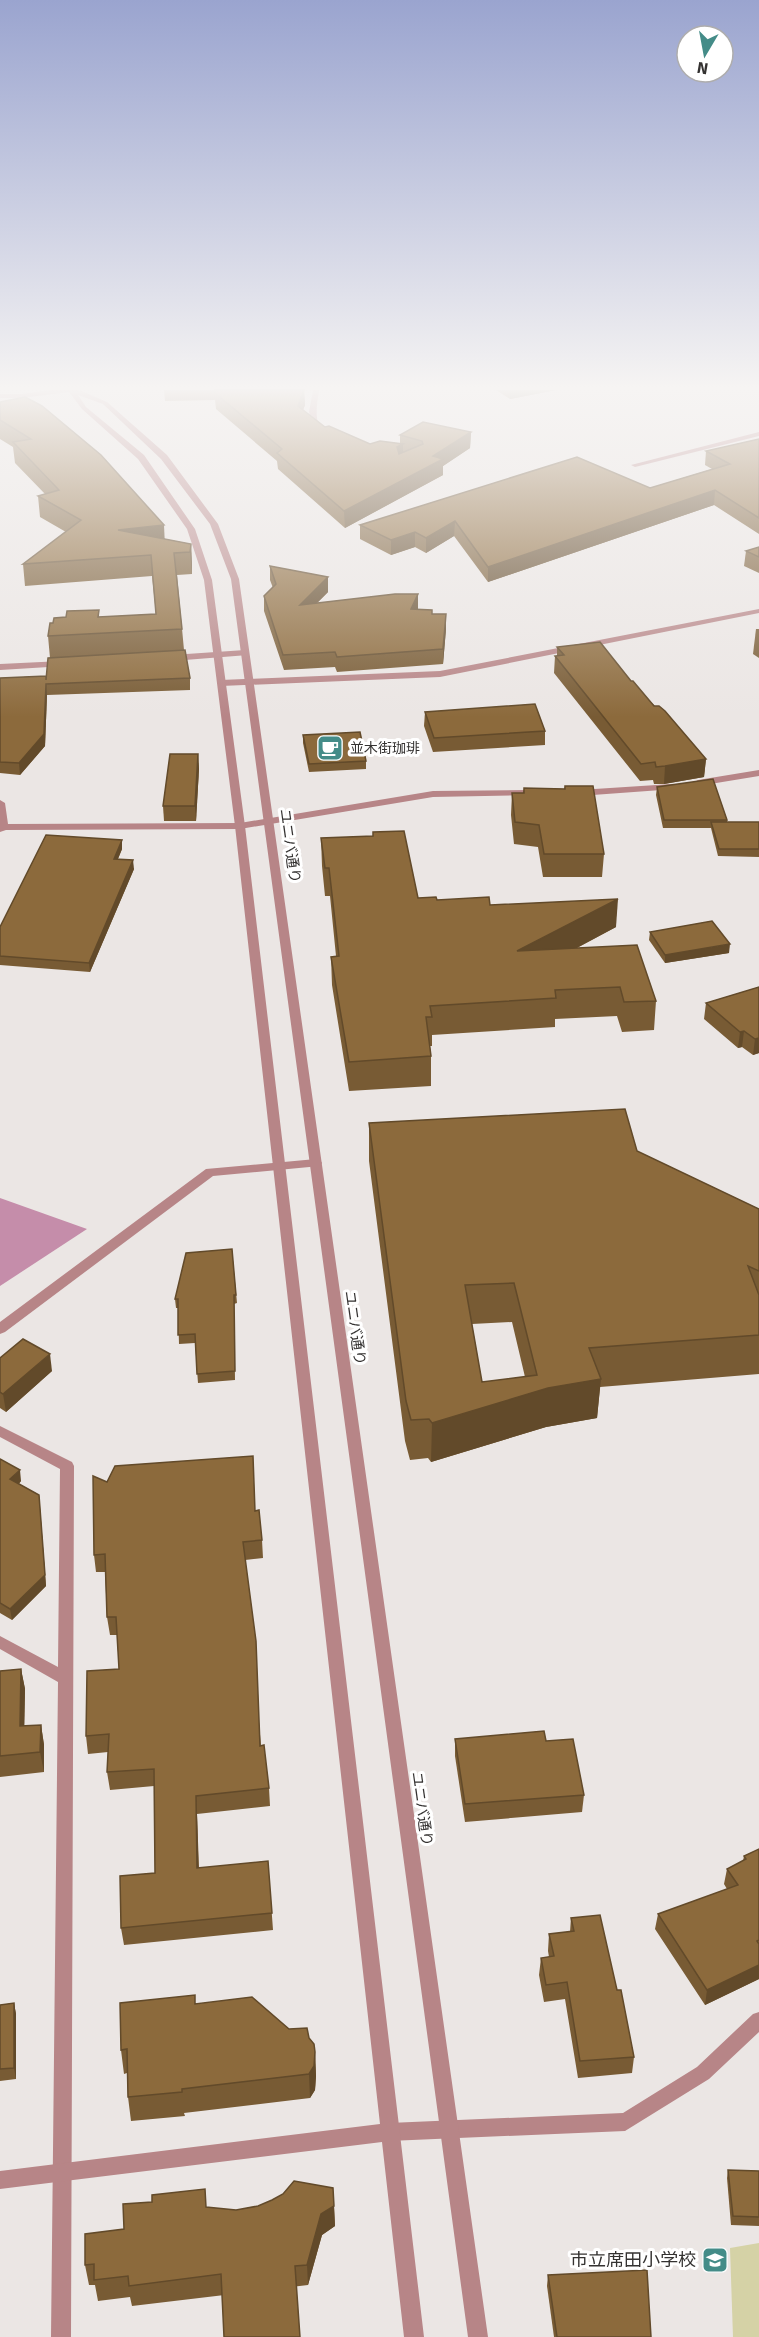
<svg xmlns="http://www.w3.org/2000/svg" width="759" height="2337" font-family="Signika,'Noto Sans JP',sans-serif">
<style>
.green{fill:#d5d2a6}
.water{fill:#c58daa}
.lines{fill:none;stroke-linecap:round;stroke-linejoin:round}
.minor{fill:#b78587;fill-rule:evenodd}
.tertiary{fill:#b78587;fill-rule:evenodd}
.wall{fill:#785b34;fill-rule:evenodd}
.shaded-wall{fill:#624a2a}
.building{fill:#8c6a3c;stroke:#624a2a;stroke-width:1.5;fill-rule:evenodd}
.labels{text-anchor:middle;stroke-width:6;stroke-linejoin:round;paint-order:stroke}
.far-poi-label{font-size:14px;fill:#343231;stroke:#fff;text-anchor:start}
.street-label{font-size:15px;fill:#343231;stroke:#fff}
.near-poi-label{font-size:18px;fill:#343231;stroke:#fff;text-anchor:end}
</style>
<rect width="100%" height="100%" fill="#ebe6e4"/>
<polygon class="green" points="759,2243 759,2337 733,2337 730,2248"/>
<polygon class="water" points="0,1198 87,1229 0,1286"/>
<g class="lines">
<g class="minor">
<path d="M313 390H319C317 405 313 423 325 434L322 436 316 433 309 412Z"/>
<polygon points="759,432 759,436 635,467 631,465"/>
<polygon points="759,609 759,613 440,677 221,686 217,683 221,680 440,671"/>
<polygon points="245,650 248,651 248,655 172,661 168,658 172,655"/>
<polygon points="62,661 66,664 65,666 0,670 0,664"/>
<polygon points="759,770 759,776 698,786 693,783 698,780"/>
<polygon points="672,784 677,787 675,789 579,796 574,793 579,790"/>
<polygon points="528,790 531,791 531,795 433,797 240,829 6,830 0,832 0,800 5,803 8,824 240,823 433,791"/>
<polygon points="316,1159 320,1160 322,1163 320,1166 213,1176 5,1332 0,1334 0,1322 206,1169"/>
<polygon points="0,1426 72,1462 74,1466 71,2337 51,2337 58,1682 0,1649 0,1636 58,1667 60,1469 0,1437"/>
<polygon points="759,2012 759,2032 709,2079 625,2131 389,2141 382,2138 380,2132 382,2126 389,2123 623,2113 697,2067 753,2014"/>
</g>
<polygon class="tertiary" points="51,390 79,390 107,402 167,455 218,524 239,579 488,2337 468,2337 231,579 210,524 161,459 103,404 78,395 86,407 144,455 195,529 212,580 245,826 424,2337 404,2337 382,2142 0,2189 0,2171 380,2124 235,826 204,580 187,529 138,459 82,409 69,392 22,398 0,398 0,394 22,394"/>
</g>
<g class="wall">
<polygon points="164,390 304,390 305,405 303,410 325,427 370,444 400,444 400,435 471,432 470,448 443,466 443,475 345,528 278,469 277,461 216,409 215,400 165,401"/>
<polygon points="496,390 556,390 510,399"/>
<polygon points="0,402 165,539 191,544 192,565 192,574 177,575 184,650 190,678 190,690 47,695 45,746 20,775 0,773 0,678 46,676 50,658 48,636 53,623 66,617 99,610 99,617 156,614 152,576 25,586 23,564 66,532 40,517 38,496 45,494 15,463 13,447 0,439"/>
<polygon points="759,439 759,534 714,505 488,582 454,536 426,553 415,547 391,555 360,539 360,525 650,488 712,469 705,465 706,451"/>
<polygon points="759,547 759,573 744,566 746,551"/>
<polygon points="270,566 328,577 328,592 317,603 418,609 432,614 446,629 443,664 337,672 335,667 284,670 264,611 264,596 273,588 270,580"/>
<polygon points="756,629 759,629 759,658 753,654"/>
<polygon points="557,647 631,681 706,759 704,777 664,784 654,784 653,780 640,781 554,673 555,656 557,656"/>
<polygon points="425,712 545,731 545,745 433,752 424,726"/>
<polygon points="303,735 366,761 366,769 309,772 303,743"/>
<polygon points="198,754 199,769 196,821 164,821 163,806"/>
<polygon points="565,786 604,854 602,877 543,877 538,847 514,844 511,815 512,793 523,793 524,788 564,789"/>
<polygon points="657,787 727,820 727,822 759,822 759,857 718,856 711,828 663,828 656,795"/>
<polygon points="373,832 418,898 490,905 616,927 577,948 656,1001 654,1030 622,1032 617,1016 555,1019 555,1027 432,1035 432,1046 430,1046 431,1056 431,1086 349,1091 332,985 331,957 336,956 330,896 325,896 322,866 321,838 373,836"/>
<polygon points="122,840 122,849 118,859 134,869 90,972 0,965 0,927"/>
<polygon points="650,932 729,953 665,963 649,940"/>
<polygon points="759,987 759,1053 753,1055 742,1047 738,1048 704,1019 706,1003"/>
<path d="M369 1123 637 1151 759 1209V1374L600 1387 597 1418 546 1427 431 1462 428 1458 410 1460 405 1441 369 1161ZM512 1322 525 1377 482 1382 472 1324Z"/>
<polygon points="232,1249 237,1303 234,1304 235,1380 198,1383 195,1343 179,1344 178,1308 176,1308 175,1299"/>
<polygon points="0,1358 52,1371 6,1412 0,1408"/>
<polygon points="0,1459 21,1481 19,1484 39,1495 40,1506 46,1586 12,1620 0,1613"/>
<polygon points="107,1482 255,1511 262,1540 263,1558 245,1560 261,1746 269,1788 270,1806 197,1814 199,1868 268,1861 273,1930 124,1945 121,1928 155,1873 154,1786 110,1790 107,1772 108,1752 88,1754 86,1736 119,1669 117,1635 110,1635 107,1617 105,1572 96,1572 94,1555"/>
<polygon points="21,1669 25,1689 24,1726 41,1725 44,1745 44,1772 0,1777 0,1671"/>
<polygon points="455,1739 546,1741 584,1795 582,1812 465,1822 455,1756"/>
<polygon points="759,1849 759,1979 705,2005 655,1929 658,1914 727,1889 724,1884 727,1869 743,1861 744,1856"/>
<polygon points="571,1918 617,1990 634,2057 632,2073 578,2078 565,1999 544,2002 539,1975 541,1958 549,1957 548,1951 549,1934 570,1932"/>
<polygon points="14,2003 16,2014 16,2079 0,2081 0,2005"/>
<polygon points="196,2004 289,2029 309,2038 315,2052 316,2076 315,2090 310,2098 184,2113 185,2116 131,2121 128,2097 127,2073 124,2074 121,2050"/>
<polygon points="728,2170 759,2171 759,2226 731,2225 727,2178"/>
<polygon points="334,2206 335,2226 322,2235 308,2285 132,2306 130,2297 98,2301 95,2285 89,2285 85,2265 124,2229 207,2208 236,2210"/>
<polygon points="548,2275 651,2337 554,2337 547,2286"/>
</g>
<g class="shaded-wall">
<polygon points="304,390 305,405 298,422 298,406"/>
<polygon points="510,390 556,390 510,399"/>
<polygon points="471,432 470,448 443,466 443,475 345,528 344,511"/>
<polygon points="403,444 403,460 397,463 397,447"/>
<polygon points="715,490 714,505 488,582 488,567"/>
<polygon points="455,521 454,536 426,553 426,538"/>
<polygon points="164,525 165,547 118,530"/>
<polygon points="415,532 415,547 391,555 391,540"/>
<polygon points="191,544 192,565 192,574 190,552"/>
<polygon points="328,577 328,592 300,620 300,605"/>
<polygon points="418,594 418,609 411,624 411,609"/>
<polygon points="446,614 446,629 443,664 443,649"/>
<polygon points="46,684 47,695 45,746 20,775 19,763"/>
<polygon points="198,754 199,769 196,821 195,806"/>
<polygon points="706,759 704,777 664,784 665,766"/>
<polygon points="122,840 122,849 114,868 114,859"/>
<polygon points="133,860 134,869 90,972 89,963"/>
<polygon points="618,899 616,927 516,980 517,951"/>
<polygon points="730,944 729,953 665,963 665,955"/>
<polygon points="744,1031 742,1047 738,1048 740,1032"/>
<polygon points="759,1038 759,1053 753,1055 755,1039"/>
<polygon points="50,1354 52,1371 6,1412 3,1394"/>
<polygon points="601,1379 597,1418 546,1427 431,1462 432,1423 548,1388"/>
<polygon points="20,1470 21,1481 12,1490 10,1479"/>
<polygon points="39,1495 46,1586 12,1620 10,1609"/>
<polygon points="21,1669 25,1689 24,1747 20,1726"/>
<polygon points="41,1725 44,1745 44,1772 40,1752"/>
<polygon points="196,1796 197,1814 199,1886 197,1868"/>
<polygon points="759,1965 759,1979 705,2005 707,1990"/>
<polygon points="14,2003 16,2014 16,2079 14,2068"/>
<polygon points="315,2052 316,2076 315,2090 310,2098 309,2074"/>
<polygon points="334,2206 335,2226 322,2235 308,2285 307,2265 321,2214"/>
</g>
<g class="building">
<polygon points="215,390 304,390 298,406 325,427 329,426 370,444 380,441 403,444 397,447 399,454 423,444 422,441 400,435 423,422 471,432 433,456 443,459 344,511 277,453 282,449 215,393"/>
<polygon points="25,397 42,406 101,455 164,525 118,530 191,544 190,552 174,553 182,629 48,636 50,623 53,623 54,618 66,617 67,611 99,610 98,617 156,614 151,555 23,564 81,520 38,496 59,490 13,442 31,439 0,420 0,402"/>
<polygon points="759,439 759,518 715,490 488,567 455,521 426,538 415,532 391,540 360,525 577,457 650,488 730,464 706,451"/>
<polygon points="759,547 759,557 746,551"/>
<polygon points="270,566 328,577 300,605 395,594 418,594 411,609 432,610 432,614 446,614 443,649 337,657 335,652 283,655 264,596 276,584"/>
<polygon points="600,642 631,681 633,681 654,706 659,706 665,711 706,759 665,766 656,767 655,762 641,764 555,656 564,655 557,647"/>
<polygon points="185,650 190,678 46,684 44,734 19,763 0,762 0,678 46,676 46,680 48,658"/>
<polygon points="535,704 545,731 434,738 425,712"/>
<polygon points="360,732 366,761 309,764 303,735"/>
<polygon points="170,754 198,754 195,806 163,806"/>
<polygon points="713,779 727,820 664,820 657,787"/>
<polygon points="565,786 593,786 604,854 544,854 539,825 515,822 512,793 524,793 524,788 565,789"/>
<polygon points="711,822 759,822 759,849 719,849"/>
<polygon points="404,831 418,898 436,897 437,900 489,897 490,905 618,899 517,951 637,945 656,1001 624,1002 620,987 555,990 556,998 430,1006 432,1017 426,1017 431,1056 349,1062 331,957 339,956 329,868 325,868 321,838 373,836 373,832"/>
<polygon points="46,835 122,840 114,859 133,860 89,963 0,956 0,927"/>
<polygon points="712,921 730,944 665,955 650,932"/>
<polygon points="759,987 759,1038 755,1039 744,1031 740,1032 706,1003"/>
<path d="M625 1109 637 1151 759 1209V1271L748 1266 759 1295V1335L589 1348 601 1379 548 1388 432 1423 429 1419 411 1420 406 1401 369 1123ZM514 1283 537 1375 482 1382 465 1285Z"/>
<polygon points="232,1249 236,1295 234,1295 235,1371 197,1374 195,1334 178,1335 178,1299 175,1299 186,1253"/>
<polygon points="23,1339 50,1354 3,1394 0,1392 0,1358"/>
<polygon points="253,1456 255,1511 259,1510 262,1540 243,1542 256,1641 260,1746 264,1745 269,1788 196,1796 197,1868 268,1861 272,1913 121,1928 120,1876 155,1873 154,1769 107,1772 109,1734 86,1736 87,1671 119,1669 116,1617 107,1617 105,1554 94,1555 93,1476 107,1482 115,1466"/>
<polygon points="0,1459 20,1470 10,1479 39,1495 45,1575 10,1609 0,1603"/>
<polygon points="21,1669 20,1726 41,1725 40,1752 0,1756 0,1671"/>
<polygon points="544,1731 546,1741 573,1739 584,1795 465,1804 455,1739"/>
<polygon points="759,1849 759,1940 757,1941 759,1944 759,1965 707,1990 658,1914 738,1885 727,1869 746,1859 744,1856"/>
<polygon points="600,1915 617,1990 621,1990 634,2057 580,2061 567,1982 546,1985 541,1958 554,1956 549,1934 574,1931 571,1918"/>
<polygon points="195,1995 195,2004 252,1997 289,2029 307,2028 309,2038 314,2044 315,2052 314,2066 309,2074 182,2089 182,2092 128,2097 127,2049 121,2050 120,2003"/>
<polygon points="14,2003 14,2068 0,2069 0,2005"/>
<polygon points="728,2170 759,2171 759,2217 733,2216"/>
<polygon points="294,2181 333,2188 334,2206 321,2214 307,2265 295,2266 300,2337 224,2337 221,2274 129,2286 128,2276 94,2280 94,2264 85,2265 85,2234 124,2229 123,2204 152,2202 152,2195 205,2189 206,2207 236,2210 258,2206 272,2200 283,2194"/>
<polygon points="647,2270 651,2337 557,2337 548,2275"/>
</g>
<linearGradient id="sky" x2="0" y2="1"><stop stop-color="#9aa4cf"/><stop offset="0.54" stop-color="#f6f4f3"/><stop offset="1" stop-color="#f6f4f3" stop-opacity="0"/></linearGradient>
<rect width="759" height="717" fill="url(#sky)"/>
<defs>
<g id="cafe-square" transform="scale(1.35)"><rect x="-9" y="-9" width="18" height="18" rx="4" fill="#448c88" stroke="#fff"/><path d="M-5.5-4.5H6V0H3Q3 3.5 0 3.5H-2.5Q-5.5 3.5-5.5 0ZM3-3.2v2h1.7v-2ZM-6 4.5H4V6H-6Z" fill="#fff"/></g>
<g id="school-square" transform="scale(1.35)"><rect x="-9" y="-9" width="18" height="18" rx="4" fill="#448c88" stroke="#fff"/><path d="M0-5L7-2L0 1L-7-2ZM-4 1L0 2.5L4 1V4Q0 6-4 4Z" fill="#fff"/></g>
</defs>
<g fill-rule="evenodd">
<use href="#cafe-square" x="330" y="748"/>
<use href="#school-square" x="715" y="2260"/>
</g>
<g class="labels">
<g class="far-poi-label">
<text x="350" y="753">並木街珈琲</text>
</g>
<g class="street-label">
<text transform="translate(290 846) rotate(82)" y="5">ユニバ通り</text>
<text transform="translate(355 1328) rotate(82)" y="5">ユニバ通り</text>
<text transform="translate(422 1809) rotate(82)" y="5">ユニバ通り</text>
</g>
<g class="near-poi-label">
<text x="696" y="2266">市立席田小学校</text>
</g>
</g>
<g transform="translate(705 54) rotate(190)"><circle r="28" fill="#ffffff" stroke="#aeadad" stroke-width="1.5"/>
<path d="M0-4.5L10 22L0 15L-10 22Z" fill="#448c88"/>
<text y="-9" font-size="16" font-weight="bold" text-anchor="middle" fill="#343231">N</text>
</g>
</svg>
